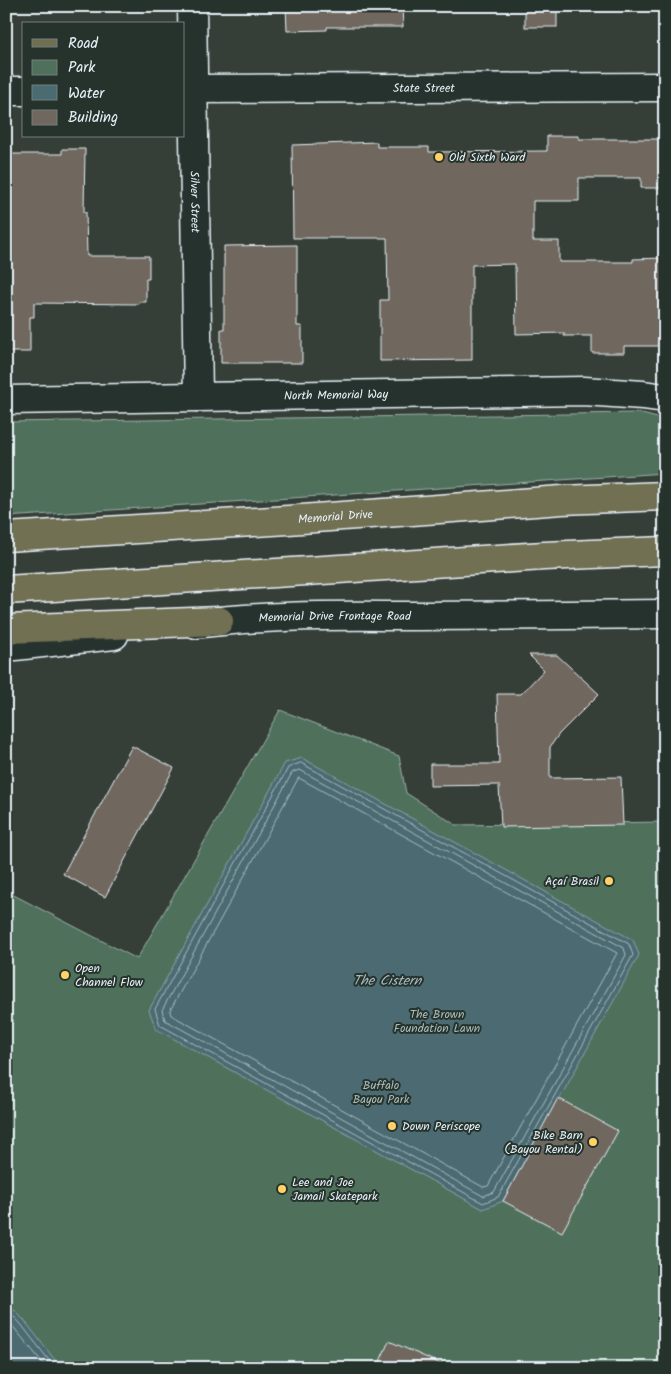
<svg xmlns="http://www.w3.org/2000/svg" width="671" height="1374" font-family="Kalam,sans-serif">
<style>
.green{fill:#4f715c;stroke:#9cb1aa}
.water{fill:#4b6b72;stroke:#8aa1a8}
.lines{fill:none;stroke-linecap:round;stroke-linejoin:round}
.shore{stroke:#a9bbc2;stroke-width:1}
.building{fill:#70685f;stroke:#e8f1f8}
.minor-casing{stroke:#e8f1f8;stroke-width:31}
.tertiary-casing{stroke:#e8f1f8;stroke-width:31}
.primary-casing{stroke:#e8f1f8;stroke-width:31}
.minor{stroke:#26332d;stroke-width:28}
.tertiary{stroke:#26332d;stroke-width:28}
.primary{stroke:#716f52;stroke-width:28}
.poi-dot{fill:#ffd166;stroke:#26332d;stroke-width:2}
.labels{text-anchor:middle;stroke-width:4;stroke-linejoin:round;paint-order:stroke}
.street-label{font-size:12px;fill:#e8f1f8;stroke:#26332d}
.poi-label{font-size:12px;fill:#e8f1f8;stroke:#26332d;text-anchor:start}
.park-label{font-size:12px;fill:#abbeba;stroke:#26332d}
.water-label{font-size:14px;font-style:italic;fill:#a9bbc2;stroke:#26332d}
</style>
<rect width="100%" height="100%" fill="#353e37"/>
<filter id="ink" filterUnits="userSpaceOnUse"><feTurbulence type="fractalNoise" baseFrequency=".02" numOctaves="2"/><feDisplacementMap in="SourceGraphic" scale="10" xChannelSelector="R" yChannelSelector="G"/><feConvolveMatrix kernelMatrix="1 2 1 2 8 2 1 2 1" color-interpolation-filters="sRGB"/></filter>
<g filter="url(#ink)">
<g class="green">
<polygon points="638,413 665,420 665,473 6,517 6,422"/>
<polygon points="280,710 399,756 406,793 456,825 665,822 665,1368 6,1368 6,891 137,959"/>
</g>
<g class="water">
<polygon points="302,758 633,940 639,955 503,1201 483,1209 156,1029 149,1010 285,763"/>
<polygon points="6,1302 24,1320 61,1368 6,1368"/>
</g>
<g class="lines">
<g class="shore">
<polygon points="301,763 629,944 633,955 498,1197 483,1203 160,1025 155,1009 288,768"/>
<polygon points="300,770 624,948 626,955 494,1192 483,1196 165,1020 162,1010 292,773"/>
<polygon points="299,778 617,953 488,1186 483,1187 171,1015 170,1011"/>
<polyline points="6,1309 20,1323 55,1368"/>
<polyline points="6,1318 47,1368"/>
</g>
</g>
<g class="building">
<polygon points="286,6 402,6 403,27 327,27 327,30 287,31"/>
<rect x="525" y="6" width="32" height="21"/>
<polygon points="547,136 579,136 579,139 665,139 665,188 641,188 641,178 579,178 579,201 533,201 533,241 559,241 559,262 633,262 633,259 663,258 663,264 665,264 665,342 658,342 658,346 624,346 624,353 592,353 592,336 564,336 564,333 516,334 515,264 472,265 472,360 380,361 380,300 388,300 387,238 293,238 292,145 377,142 377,147 429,147 429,152 547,151"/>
<polygon points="62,149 85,149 84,212 86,212 87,256 149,256 149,279 146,279 146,302 139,302 139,304 34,303 34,317 30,317 30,352 6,352 6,154 62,154"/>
<polygon points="297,245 297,326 302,326 302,363 221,363 221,329 224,329 224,246"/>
<polygon points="529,655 557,655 599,694 559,734 550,747 550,778 621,777 623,825 501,827 499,785 430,786 430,764 499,764 497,694 521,694 544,670"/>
<polygon points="132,746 174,768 105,897 63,874"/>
<polygon points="558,1098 618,1131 562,1232 503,1201"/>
<polygon points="389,1341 450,1368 377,1368"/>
</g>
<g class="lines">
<g class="minor-casing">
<g id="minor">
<path id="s1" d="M184 89 665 87"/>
<polyline points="6,91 24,91"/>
<polyline points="6,400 198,397"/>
</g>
</g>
<g class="tertiary-casing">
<g id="tertiary">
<path id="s2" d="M192 6 198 397 584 391 643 395 665 398"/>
<path id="s3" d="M196 624C269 614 343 616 415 616 498 616 582 615 665 614"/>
<polyline points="6,647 114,635"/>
</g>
</g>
<g class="primary-casing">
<g id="primary">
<path id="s4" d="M6 537 288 520 562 500 665 496"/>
<polyline points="6,590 544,556 665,551"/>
<polyline points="6,629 219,621"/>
</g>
</g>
<use href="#minor" class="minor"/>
<use href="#tertiary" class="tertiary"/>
<use href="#primary" class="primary"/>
</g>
</g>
<g class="poi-dot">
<circle cx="439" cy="157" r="5"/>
<circle cx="609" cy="881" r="5"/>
<circle cx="65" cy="975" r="5"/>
<circle cx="392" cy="1126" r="5"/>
<circle cx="593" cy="1142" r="5"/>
<circle cx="282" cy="1189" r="5"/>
</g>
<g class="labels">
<g class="street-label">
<text dy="4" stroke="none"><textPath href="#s1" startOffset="240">State Street</textPath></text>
<text dy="4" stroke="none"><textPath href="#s2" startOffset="196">Silver Street</textPath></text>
<text dy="4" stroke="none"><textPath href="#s2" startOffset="529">North Memorial Way</textPath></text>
<text dy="4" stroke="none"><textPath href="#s4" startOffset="330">Memorial Drive</textPath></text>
<text dy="4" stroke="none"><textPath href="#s3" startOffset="139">Memorial Drive Frontage Road</textPath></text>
</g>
<g class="poi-label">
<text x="449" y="161">Old Sixth Ward</text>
<text x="599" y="885" text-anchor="end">Açaí Brasil</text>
<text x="75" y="972">Open<tspan x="75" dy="14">Channel Flow</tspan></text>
<text x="402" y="1130">Down Periscope</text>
<text x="583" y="1139" text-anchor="end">Bike Barn<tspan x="583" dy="14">(Bayou Rental)</tspan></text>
<text x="292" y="1186">Lee and Joe<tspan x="292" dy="14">Jamail Skatepark</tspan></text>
</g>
<g class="park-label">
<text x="437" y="1018">The Brown<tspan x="437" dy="14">Foundation Lawn</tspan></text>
<text x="381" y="1089">Buffalo<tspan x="381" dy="14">Bayou Park</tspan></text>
</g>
<g class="water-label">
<text x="387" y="985">The Cistern</text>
</g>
</g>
<rect width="671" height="1374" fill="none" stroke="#26332d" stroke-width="25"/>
<rect x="12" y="12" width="646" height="1349" fill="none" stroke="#e8f1f8" stroke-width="2" filter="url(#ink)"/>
<rect x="22" y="22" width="162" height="115" fill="#26332d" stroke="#747f7e"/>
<rect x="32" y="39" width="25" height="8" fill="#716f52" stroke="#747f7e"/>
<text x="68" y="48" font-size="15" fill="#e8f1f8">Road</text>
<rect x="32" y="60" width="25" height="15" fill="#4f715c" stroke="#747f7e"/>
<text x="68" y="72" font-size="15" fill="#e8f1f8">Park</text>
<rect x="32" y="85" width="25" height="15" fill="#4b6b72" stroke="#747f7e"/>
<text x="68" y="98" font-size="15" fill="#e8f1f8">Water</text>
<rect x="32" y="110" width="25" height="15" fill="#70685f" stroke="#747f7e"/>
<text x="68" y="122" font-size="15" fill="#e8f1f8">Building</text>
</svg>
